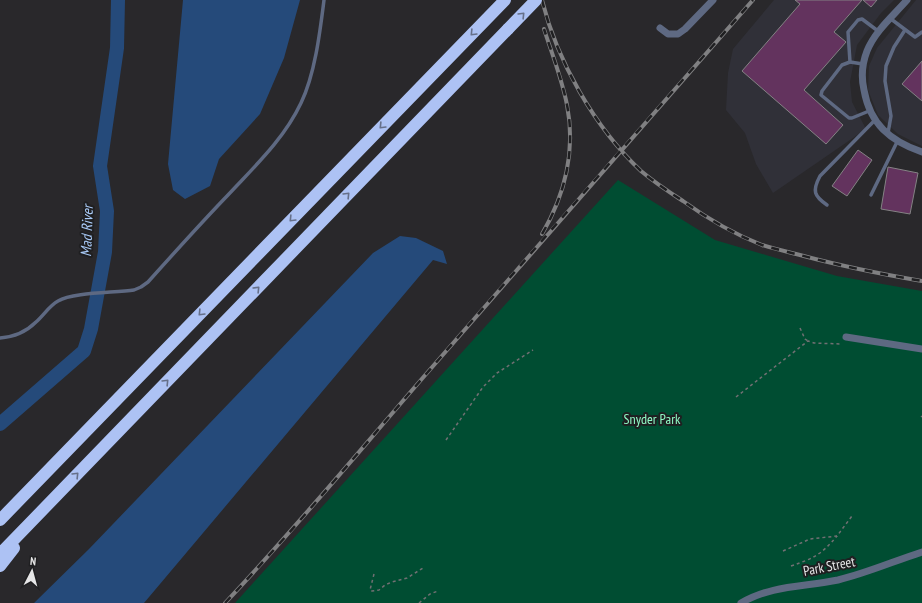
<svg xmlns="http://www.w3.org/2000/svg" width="922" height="603" font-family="'PT Sans Narrow',sans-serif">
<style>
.built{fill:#303038}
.green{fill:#004d32}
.water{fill:#254a7a}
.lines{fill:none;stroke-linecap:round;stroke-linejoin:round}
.river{stroke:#254a7a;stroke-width:14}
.building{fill:#63335e;stroke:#848284}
.path{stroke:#717073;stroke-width:1.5;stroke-dasharray:3 3;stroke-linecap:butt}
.service{stroke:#5e6982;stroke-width:3.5}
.minor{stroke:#5e6982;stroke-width:7}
.motorway{stroke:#adc2f4;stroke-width:12}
.rail-casing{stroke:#808082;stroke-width:4}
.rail{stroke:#1f1f21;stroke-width:2.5;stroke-dasharray:8;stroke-linecap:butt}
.motorway-bridge{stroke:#adc2f4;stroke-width:12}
.oneway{stroke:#66708a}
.labels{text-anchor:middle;stroke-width:4;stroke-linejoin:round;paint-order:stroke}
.park-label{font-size:14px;fill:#8ff9c5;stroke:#1f1f21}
.street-label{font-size:14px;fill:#e6e6e7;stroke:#1f1f21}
.water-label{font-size:15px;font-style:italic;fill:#a9caf7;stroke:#1f1f21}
</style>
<rect width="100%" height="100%" fill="#29282b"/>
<g class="built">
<polygon points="774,0 894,0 881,13 857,45 850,82 852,102 866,129 773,193 756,164 745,133 726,110 728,73 733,49"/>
<polygon points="916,0 922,0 922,146 898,134 878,115 868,90 869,66 877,48"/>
</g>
<polygon class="green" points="618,180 715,240 837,276 922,291 922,603 235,603"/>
<g class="water">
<polygon points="183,0 300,0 284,58 260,114 219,159 210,186 185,199 173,190 168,164"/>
<polygon points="400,236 416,238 443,251 447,264 433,260 144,603 34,603 89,549 373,253"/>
</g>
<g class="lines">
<polyline class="river" points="0,424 84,351 91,329 105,252 107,211 100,166 117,48 118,0"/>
</g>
<g class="building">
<polygon points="795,0 862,0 834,32 846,42 804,90 843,125 826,144 742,71 800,4"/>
<polygon points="863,0 877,0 871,7"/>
<polygon points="922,61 922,101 902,84"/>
<polygon points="858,150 872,160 847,196 832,186"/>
<polygon points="888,167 918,173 910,214 881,209"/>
</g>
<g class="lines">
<g class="path">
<polyline points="800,328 805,339 808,341"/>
<polyline points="736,397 808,341 814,343 841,344"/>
<polyline points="921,417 922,416"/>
<polyline points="446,440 483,387 497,373 533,350"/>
<polyline points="783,551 810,539 837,536 852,516"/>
<path d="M791 566C814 558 821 555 837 536"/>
<polyline points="374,574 370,590 372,591 379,590 385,585 392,582 407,578 423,568"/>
<polyline points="419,603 430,594 438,591"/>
</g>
<g class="service">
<polyline points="891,19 915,37 922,32"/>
<polyline points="850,62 842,65 822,91 821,95 849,118 852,118 869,111"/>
<polyline points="863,64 850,62 848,32 858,20 862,19 878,31"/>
<polyline points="888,133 891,116 885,81 886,66 894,47 905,30"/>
<polyline points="871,195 898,140"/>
<path d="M827 205C814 196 812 191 820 176L875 120"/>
<path d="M0 338C13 337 26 332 36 322 44 315 49 306 58 301 73 292 115 293 134 290L141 287 148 282C174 253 201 223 228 195 255 166 284 139 301 103 315 74 320 32 324 0"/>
</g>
<g class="minor">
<path d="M907 0C893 16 875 31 867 51 862 64 861 77 864 90 870 124 890 141 922 152"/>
<polyline points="660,28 668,34 678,34 685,29 713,0"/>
<polyline points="846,337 922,349"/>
<path d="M741 603C771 585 805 587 838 580 867 573 894 561 922 552"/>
</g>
<g class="motorway">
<polyline points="0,520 505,0"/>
<polyline points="0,554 508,29"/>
<polyline points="0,566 14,548"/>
</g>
<g class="rail-casing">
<g id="rail">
<path d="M542 0C557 61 595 128 641 171 654 182 669 192 683 201 708 219 734 234 762 245 775 249 788 252 800 255 841 266 881 274 922 281"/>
<path d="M542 234C565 195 576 150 567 105 562 79 552 54 544 29"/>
<path d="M225 603C295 529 360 450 427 373 535 248 644 124 753 0"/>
</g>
</g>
<use href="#rail" class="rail"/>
<polyline class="motorway-bridge" points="508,29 536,0"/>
</g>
<defs><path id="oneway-chevron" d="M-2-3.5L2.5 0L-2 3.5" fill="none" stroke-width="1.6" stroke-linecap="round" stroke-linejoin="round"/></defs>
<g class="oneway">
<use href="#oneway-chevron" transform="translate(522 15) rotate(-46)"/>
<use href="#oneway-chevron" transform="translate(473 33) rotate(134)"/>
<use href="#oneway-chevron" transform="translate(382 126) rotate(134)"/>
<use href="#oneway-chevron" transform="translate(347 195) rotate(-46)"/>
<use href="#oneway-chevron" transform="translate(292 219) rotate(134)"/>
<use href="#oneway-chevron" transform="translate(257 289) rotate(-46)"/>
<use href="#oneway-chevron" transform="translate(201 313) rotate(134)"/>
<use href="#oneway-chevron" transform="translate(166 382) rotate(-46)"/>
<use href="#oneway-chevron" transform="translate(76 475) rotate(-46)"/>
</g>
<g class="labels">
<g class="park-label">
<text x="652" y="424">Snyder Park</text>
</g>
<g class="street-label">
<text transform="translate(829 566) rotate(-11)" y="5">Park Street</text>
</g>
<g class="water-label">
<text transform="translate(87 231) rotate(-88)" y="5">Mad River</text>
</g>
</g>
<g transform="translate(32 571) rotate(6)" stroke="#1f1f21" stroke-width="3" paint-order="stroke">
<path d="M0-3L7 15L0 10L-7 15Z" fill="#e6e6e7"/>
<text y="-6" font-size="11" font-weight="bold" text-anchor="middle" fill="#e6e6e7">N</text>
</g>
</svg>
